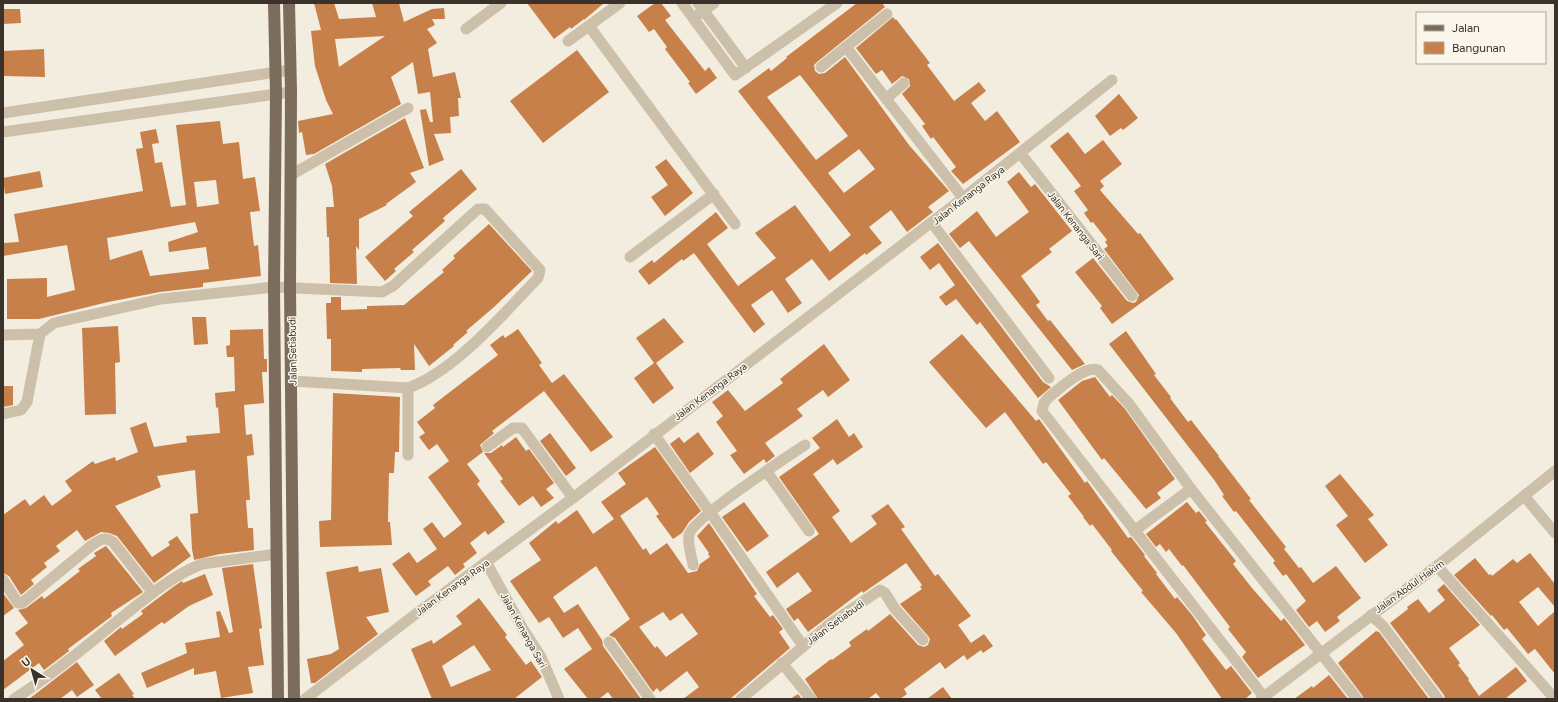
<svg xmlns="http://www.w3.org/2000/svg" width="1558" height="702" font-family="Figtree,sans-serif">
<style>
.building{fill:#c78049;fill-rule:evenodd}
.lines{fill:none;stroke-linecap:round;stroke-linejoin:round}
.street{stroke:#ccc0aa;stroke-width:11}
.primary{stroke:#7b6c5b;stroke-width:12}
.labels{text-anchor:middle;stroke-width:3;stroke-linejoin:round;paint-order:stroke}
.street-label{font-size:10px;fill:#39312a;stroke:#faf6eb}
</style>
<rect width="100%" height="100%" fill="#f3eddf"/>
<g class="building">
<path d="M314 3H334L339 19 376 17 372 3H399L404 22 432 9 444 8 445 19H432L435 25 427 29 437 43 428 49 433 77 455 72 461 98H458L459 116 450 117 451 133 434 134 444 160 429 166 420 110 426 109 430 122H433L430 92 418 94 413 62 391 77 401 104 314 154 306 155 302 132 299 133 298 121 333 114 326 100 315 66 311 31 321 30ZM385 36 339 67 335 39Z"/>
<polygon points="527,3 604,3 584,20 584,19 571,29 570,27 554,39"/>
<polygon points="655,3 661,3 671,16 665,20 705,71 709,67 717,78 696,94 688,83 690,82 665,49 667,47 654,29 649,32 637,16"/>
<path d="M857 3H882L885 7 817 62 814 65 815 71 819 74 825 73 845 57 909 145 949 191 928 207 933 212 907 232 891 210 869 227 882 243 866 255 865 253 829 281 812 259 785 279 802 303 788 313 772 290 751 305 765 324 754 333 694 253 683 261 682 259 649 285 638 271 652 260 654 263 716 212 728 228 707 244 738 286 776 258 755 233 795 205 830 252 851 235 738 91 769 68 771 71 787 58 786 57ZM800 75 848 136 816 160 767 97ZM859 149 875 169 844 193 828 173Z"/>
<polygon points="4,9 20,9 21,23 3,24"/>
<polygon points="893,17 895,20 896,19 930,63 927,65 954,101 979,82 986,91 971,103 985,121 997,111 1020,142 963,184 951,171 956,167 933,137 931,139 922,126 925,124 902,94 910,86 909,79 902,76 892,84 882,70 876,74 856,48"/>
<polygon points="44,49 45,77 3,76 3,51"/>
<polygon points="577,50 609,92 543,143 510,101"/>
<polygon points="1119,94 1138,118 1123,130 1121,128 1110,136 1095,116"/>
<polygon points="405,118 424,168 410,173 416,182 386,204 387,205 359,219 359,250 356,246 357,284 330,283 329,237 327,237 326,207 334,207 332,186 325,164"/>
<path d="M220 121 223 144 239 142 243 179 255 177 260 211 250 212 254 246 258 245 261 276 203 283V287L160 292 108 302 39 319H7V279L47 278V297L75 290 67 245 3 256V243L19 242 14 214 143 191 136 149 143 148 140 132 156 129 159 143 152 144 155 163 162 162 171 207 186 205 176 125ZM216 180 219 204 197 207 194 182ZM195 222 198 232 168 242 169 252 206 247 209 269 150 276 142 250 110 260 107 238Z"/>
<polygon points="1068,132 1085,154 1103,140 1122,164 1100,181 1104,186 1100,190 1138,234 1140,233 1174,279 1112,324 1100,308 1102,306 1075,272 1093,258 1127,301 1133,303 1136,302 1139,295 1104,249 1108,246 1105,242 1107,240 1093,222 1091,223 1084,213 1088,210 1074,191 1081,186 1050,146"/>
<polygon points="666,159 693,193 665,216 651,197 668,185 655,167"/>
<polygon points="461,169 477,189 443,218 445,221 412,250 414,252 394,269 396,271 385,281 365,257 413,216 409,212"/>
<polygon points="40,171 43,187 5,194 3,178"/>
<polygon points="1019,172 1031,187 1035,184 1072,231 1049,249 1052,252 1021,276 1040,302 1036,305 1048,321 1050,320 1085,364 1072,370 969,241 960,248 949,234 977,211 996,237 1029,212 1007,182"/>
<polygon points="489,224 532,271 494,307 466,331 468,332 453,345 454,346 429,366 414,344 415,370 401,370 400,368 362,369 362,372 331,371 331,339 327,339 326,303 331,303 331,297 341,297 341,310 367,309 367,306 404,305 444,272 442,270 455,258 453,256"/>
<polygon points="938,243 1043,382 1051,387 1038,398 980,322 977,325 956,299 946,306 939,297 955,285 939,263 930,270 920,257"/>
<polygon points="192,317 206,317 208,344 194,345"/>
<polygon points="664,318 684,342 656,363 674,388 653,404 634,378 654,363 636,338"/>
<polygon points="118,326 120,362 115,363 116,414 85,415 82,328"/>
<polygon points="263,329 264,359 267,359 267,372 262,372 264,403 244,405 246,435 252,434 254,455 247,456 250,500 246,500 248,528 253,528 254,550 220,554 194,560 192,549 190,514 198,513 195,470 157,476 161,487 115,506 152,557 170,545 168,542 177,536 191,556 154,583 117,536 109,533 101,532 85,541 77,530 56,546 60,551 44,563 47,567 31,580 34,584 21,595 9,576 3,573 3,515 25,499 30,506 44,495 52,506 72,491 65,481 93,461 95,464 115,457 116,461 138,452 130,428 146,422 154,447 187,442 186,436 220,433 218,407 216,408 215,393 235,391 234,357 227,357 226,346 230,345 230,330"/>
<polygon points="518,329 542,363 539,365 552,383 564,374 613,437 591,452 544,391 492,431 494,433 480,445 483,452 467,464 480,481 477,484 505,522 488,535 485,531 470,543 477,553 463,564 465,567 455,575 448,566 428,581 431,585 416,596 392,564 409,552 417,563 437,549 423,529 432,522 444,538 462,524 428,477 449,461 437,444 429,450 419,437 425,433 417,422 435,408 433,405 498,355 490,345 503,335 505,338"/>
<polygon points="1126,331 1156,374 1154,375 1171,397 1170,398 1188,422 1191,420 1219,456 1218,456 1251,499 1249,500 1286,547 1284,549 1299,568 1301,567 1313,583 1336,566 1361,598 1337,617 1340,621 1325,632 1317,621 1309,627 1296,610 1306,601 1286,574 1283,576 1273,563 1275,561 1236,511 1234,512 1222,496 1224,495 1215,481 1109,344"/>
<polygon points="962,334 1036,421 1039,419 1085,483 1087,481 1128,538 1131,537 1145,555 1144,556 1157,573 1156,574 1175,599 1177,597 1192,615 1206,635 1202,639 1226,670 1231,666 1252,693 1245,699 1222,699 1176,633 1141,592 1143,591 1111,551 1112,550 1092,524 1090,526 1083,517 1084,517 1068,496 1071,494 1046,462 1043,464 1005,412 986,428 929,362"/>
<polygon points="824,344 850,380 828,397 823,390 797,409 803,416 765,443 775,456 766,463 764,459 744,474 730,455 737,451 716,422 723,416 712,402 728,390 745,411 783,383 780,379"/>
<polygon points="1095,377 1110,397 1112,395 1125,409 1175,479 1157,493 1161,498 1146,509 1104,458 1102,460 1058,400 1082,381"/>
<polygon points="3,386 13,386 13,405 3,407"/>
<polygon points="333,393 400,397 399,452 395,452 394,473 389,473 388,522 390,522 392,545 320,547 319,521 331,520"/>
<polygon points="837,419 849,437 854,433 863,447 837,465 833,459 813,474 840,511 832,517 851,543 877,524 871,516 888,504 905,527 901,529 935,576 938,574 971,616 958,625 971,643 984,634 993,646 983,653 981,650 967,660 964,655 945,669 940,662 904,689 907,694 900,699 881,699 876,693 868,699 818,699 805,679 831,659 832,660 851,646 849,642 867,629 868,631 890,614 918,645 924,647 928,645 930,639 928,636 900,604 922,589 920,587 922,585 906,563 863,593 862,591 808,632 798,618 794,621 786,609 812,591 798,572 777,588 766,572 819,534 779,477 820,448 812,438"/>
<polygon points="698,432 714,454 690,473 670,444 679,437 684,443"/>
<polygon points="550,433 576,468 566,476 540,441"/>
<polygon points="516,437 526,451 529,449 554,483 546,489 554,498 541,507 533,496 519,506 500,481 503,479 484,453 491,453 502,445 503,447"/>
<path d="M655 447 701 511 689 522 682 533 673 539 656 516 659 514 647 497 620 516 643 550 646 548 650 555 667 543 688 573 697 571 700 564 710 557 708 554 709 553 697 536 709 523 757 594 754 596 770 617 773 615 783 629 779 632 790 648 730 699H683L699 687 687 671 660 692 657 688 653 692 615 638 609 635 630 619 596 566 553 597 564 613 578 604 602 640 603 646 641 699H613L608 692 599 699H588L564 669 592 649 578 628 563 638 549 617 539 623 510 581 541 560 529 543 556 521 558 524 577 510 593 534 614 519 601 502 626 484 618 473ZM663 612 670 621 682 613 698 634 666 657 657 646 655 648 639 627Z"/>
<polygon points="1340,474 1374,515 1368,519 1388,545 1365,563 1336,525 1348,516 1325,486"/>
<polygon points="744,502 769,536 747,552 722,517"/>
<polygon points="1187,502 1196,513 1199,511 1207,521 1205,522 1236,561 1233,564 1252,588 1281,621 1284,618 1305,645 1258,678 1242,657 1246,652 1228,629 1230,627 1183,565 1182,566 1169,549 1166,552 1160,544 1156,547 1146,534"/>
<polygon points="106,546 143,592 111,613 112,616 68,649 69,651 44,670 39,663 3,690 3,661 24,645 15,633 28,623 18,610 26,608 42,596 44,599 80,571 78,569 96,556 94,553"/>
<polygon points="1530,553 1555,584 1555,607 1538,587 1519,602 1538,626 1555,611 1555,674 1535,649 1528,654 1507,628 1504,630 1492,615 1491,616 1454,575 1475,558 1489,575 1491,574 1492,576 1513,559 1517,563"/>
<polygon points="253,564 262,628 259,629 264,665 248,667 253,693 221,698 216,671 194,675 194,668 147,688 141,673 187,653 185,643 220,637 216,612 220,611 229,633 233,632 222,568"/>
<polygon points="358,566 359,572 381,568 389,612 366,617 378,634 315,683 311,683 307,659 331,654 339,649 326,572"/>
<polygon points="205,574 213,595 189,606 164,624 162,622 115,656 104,641 121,627 122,629 143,614 141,611 173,587 182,581 183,583"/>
<polygon points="1444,584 1480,625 1449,648 1460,663 1458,665 1469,679 1468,680 1479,696 1516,667 1527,681 1505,699 1445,699 1444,695 1390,623 1408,609 1407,607 1418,599 1429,613 1445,600 1437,590"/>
<polygon points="3,593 14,608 3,616"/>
<path d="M479 598 507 635 505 637 526 665 531 661 542 677 514 699H432L411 649 432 640 433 644 462 624 456 616ZM474 645 491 670 451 687 442 666Z"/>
<polygon points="1376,631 1379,632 1429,699 1364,699 1362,695 1338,663"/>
<polygon points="77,662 94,685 77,697 72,690 60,699 29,699"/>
<polygon points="119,673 134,694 132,695 135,699 102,699 95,690"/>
<polygon points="1329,675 1348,699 1294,699 1312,686 1313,688"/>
<polygon points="943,687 952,699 927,699"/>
<polygon points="798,694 802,699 790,699"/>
</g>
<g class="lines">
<g class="street">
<polyline points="682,3 735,75 837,3"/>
<polyline points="698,3 746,68"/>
<polyline points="699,14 714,3"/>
<polyline points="589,26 735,224"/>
<polyline points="466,29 501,3"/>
<polyline points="568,41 620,3"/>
<polyline points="846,47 963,198"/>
<polyline points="821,67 887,14"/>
<polyline points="886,99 904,83"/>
<polyline points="3,113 290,70"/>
<polyline points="3,132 291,92"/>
<polyline points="1021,154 1132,296"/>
<polyline points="291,175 408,108"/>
<polyline points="932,223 1049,378"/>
<polyline points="630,257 714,194"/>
<path d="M3 335 40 334 54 323 161 299 274 287 382 292 393 286 478 209H485L540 270 538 278C504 313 454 372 408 388L292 381"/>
<polyline points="3,414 21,410 27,402 40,334"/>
<polyline points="654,434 710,512 803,646"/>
<polyline points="487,447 513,428 522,428 573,498"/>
<polyline points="408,455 408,388"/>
<polyline points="767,472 809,531"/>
<polyline points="1525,497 1555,533"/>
<polyline points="1134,531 1191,489"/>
<polyline points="486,562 523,629 541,657 559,699"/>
<path d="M693 565C692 557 687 543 689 535 692 519 787 457 805 445"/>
<polyline points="1437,566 1555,699"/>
<path d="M3 580 18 603H22L92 545C100 540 104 536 113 542L153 593"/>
<polyline points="1371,615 1383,626 1438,699"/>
<polyline points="609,642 650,699"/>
<polyline points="782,663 811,699"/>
<path d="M1264 697 1042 411 1044 403 1048 398C1058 390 1084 365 1098 370L1130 405 1191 489 1357 699"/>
<path d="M14 699C52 675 86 646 121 618 146 598 171 576 202 564L277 554"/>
<polyline points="305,699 417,613 573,498 963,198 1112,80"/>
<polyline points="741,699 831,623 880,590 885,593 895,609 923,640"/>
<polyline points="1261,699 1437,566 1555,471"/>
</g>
<g class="primary">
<polyline points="274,3 276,94 274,287 278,699"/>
<polyline points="289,3 291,92 290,287 294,699"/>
</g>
</g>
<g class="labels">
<g class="street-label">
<text transform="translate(968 195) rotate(-38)" y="4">Jalan Kenanga Raya</text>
<text transform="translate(1076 225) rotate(52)" y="4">Jalan Kenanga Sari</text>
<text transform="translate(292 351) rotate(-91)" y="4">Jalan Setiabudi</text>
<text transform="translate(710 391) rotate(-37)" y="4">Jalan Kenanga Raya</text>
<text transform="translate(1409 586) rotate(-36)" y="4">Jalan Abdul Hakim</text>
<text transform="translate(452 587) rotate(-36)" y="4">Jalan Kenanga Raya</text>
<text transform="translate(835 622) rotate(-36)" y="4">Jalan Setiabudi</text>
<text transform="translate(524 630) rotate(61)" y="4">Jalan Kenanga Sari</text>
</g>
</g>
<rect width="1558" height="702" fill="none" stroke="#39312a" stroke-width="8"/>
<rect x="1416" y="12" width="130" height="52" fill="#faf6eb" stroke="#ada79e"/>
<rect x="1424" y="25" width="20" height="6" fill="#7b6c5b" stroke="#ada79e"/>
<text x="1452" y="32" font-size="12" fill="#39312a">Jalan</text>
<rect x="1424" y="42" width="20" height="12" fill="#c78049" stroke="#ada79e"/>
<text x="1452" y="52" font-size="12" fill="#39312a">Bangunan</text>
<g transform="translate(32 670) rotate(323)" stroke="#faf6eb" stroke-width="3" paint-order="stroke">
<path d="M0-3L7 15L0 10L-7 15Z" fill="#39312a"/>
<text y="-6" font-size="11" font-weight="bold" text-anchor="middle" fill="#39312a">U</text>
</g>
</svg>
